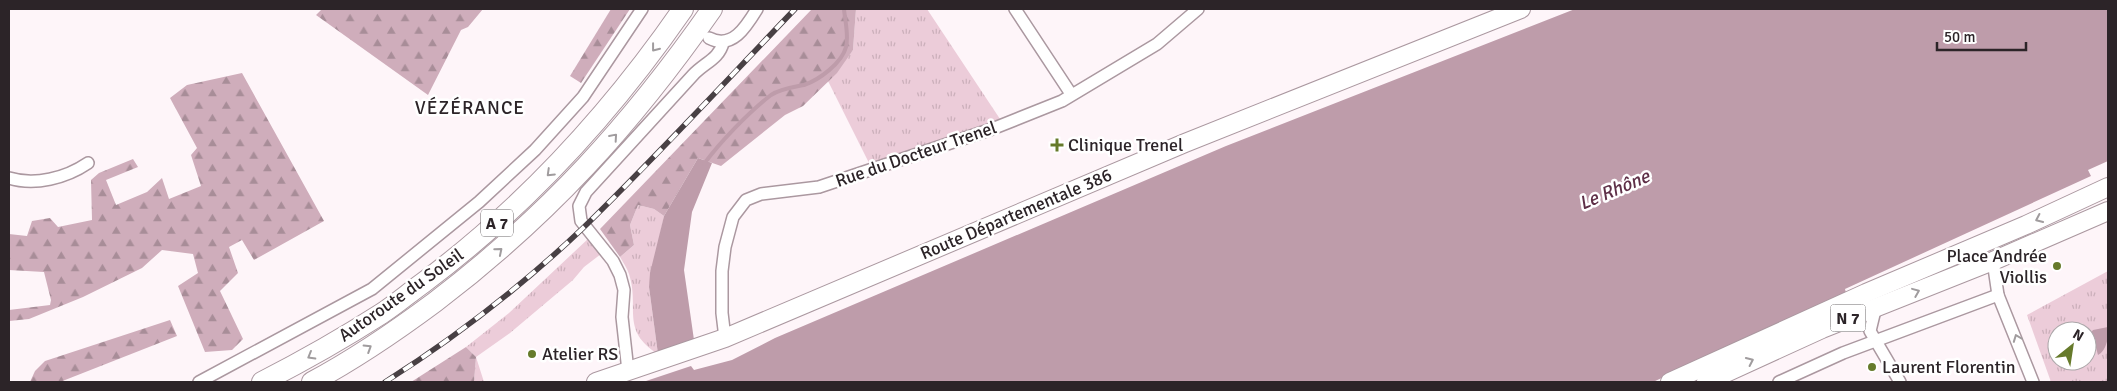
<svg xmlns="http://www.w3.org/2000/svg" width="2117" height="391" font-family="Signika,sans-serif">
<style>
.grass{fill:url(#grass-tufts);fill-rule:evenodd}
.forest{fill:url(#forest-firs)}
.water{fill:#be9caa}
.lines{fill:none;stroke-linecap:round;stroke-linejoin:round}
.stream{stroke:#be9caa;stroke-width:4}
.minor-casing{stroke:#ab98a0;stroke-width:14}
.primary-casing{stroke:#ab98a0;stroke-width:20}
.motorway-casing{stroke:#ab98a0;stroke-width:22}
.minor{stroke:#fff;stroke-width:11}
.primary{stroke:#fff;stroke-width:18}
.motorway{stroke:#fff;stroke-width:20}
.rail-casing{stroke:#484044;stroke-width:5.5}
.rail{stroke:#fff;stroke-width:4;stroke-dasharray:11;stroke-linecap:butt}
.oneway{stroke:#a09c9e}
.poi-dot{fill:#667a2b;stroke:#fff;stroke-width:2}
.labels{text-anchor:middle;stroke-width:5;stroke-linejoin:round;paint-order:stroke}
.shield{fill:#fff;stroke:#6b6668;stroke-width:1}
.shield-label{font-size:16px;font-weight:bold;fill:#2c2428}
.poi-label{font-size:18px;fill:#2c2428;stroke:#fff;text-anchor:start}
.street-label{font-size:18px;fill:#2c2428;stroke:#fff}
.neighbourhood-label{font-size:19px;letter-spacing:1px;fill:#2c2428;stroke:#fff}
.water-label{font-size:19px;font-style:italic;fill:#5e2f47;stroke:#fff}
</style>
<defs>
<pattern id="grass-tufts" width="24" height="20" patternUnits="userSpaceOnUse" patternTransform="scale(1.25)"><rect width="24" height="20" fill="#ecccd9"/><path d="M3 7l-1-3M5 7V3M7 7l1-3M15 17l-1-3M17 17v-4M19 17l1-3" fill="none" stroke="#cbafba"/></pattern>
<pattern id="forest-firs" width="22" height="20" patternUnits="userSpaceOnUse" patternTransform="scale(1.25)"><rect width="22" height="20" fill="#cfadbb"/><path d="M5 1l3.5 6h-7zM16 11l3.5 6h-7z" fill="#a88d98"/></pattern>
</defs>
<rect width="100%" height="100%" fill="#fef5f9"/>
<g class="grass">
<polygon points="856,9 927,9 1000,119 870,165 828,81 853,50"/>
<path d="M638 205 654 209 664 216 649 287 658 354C620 330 640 308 629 274 627 268 623 262 620 257L634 245 630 225Z"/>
<polygon points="589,238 601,254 584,267 573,280 510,333 476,357 484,382 474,382 476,357 466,347 509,313"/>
<path d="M2108 271V382H2051L2027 315ZM2057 331H2087V361H2057Z"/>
</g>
<g class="forest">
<polygon points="322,9 483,9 468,27 461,30 428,95 316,15"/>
<polygon points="611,9 630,9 581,83 570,76"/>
<polygon points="812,9 856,9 853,50 837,73 803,106 785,115 721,166 698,158 664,216 654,209 638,205 630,225 634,245 620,257 600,229"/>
<polygon points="242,73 324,221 254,260 242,240 229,247 238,273 220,291 243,339 232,350 205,352 178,286 198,273 193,254 162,250 142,268 83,297 29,319 9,321 9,310 50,305 51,300 44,272 9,270 9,234 27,236 32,221 50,218 58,227 92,220 91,180 99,173 133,159 138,167 106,180 116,205 147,192 162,178 169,199 201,186 191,155 197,148 170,98 187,85"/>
<polygon points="170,320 177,336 60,382 30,382 35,371 45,361"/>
<polygon points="466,347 476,357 474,382 411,382"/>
</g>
<g class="water">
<polygon points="1575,9 2108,9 2108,161 2088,170 2091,176 1845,289 1846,293 1653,382 643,382 691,366 694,370 732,360 775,338 1226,146"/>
<polygon points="698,158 712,163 692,212 684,270 694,340 658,354 649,287 650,273 664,216"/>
<path d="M2108 327C2109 335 2107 351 2098 355L2094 340 2089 335 2093 330Z"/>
</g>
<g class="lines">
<path class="stream" d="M704 164C720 142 749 112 771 95 780 89 794 87 804 85 819 80 842 63 846 47 849 35 845 21 844 9"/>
<g class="minor-casing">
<g id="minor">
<polyline points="1015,9 1071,94"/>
<path d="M709 38C732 50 746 27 757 9"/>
<path d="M9 178C35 186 66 178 88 163"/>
<polyline points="1993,261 1998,295 2033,382"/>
<polyline points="1876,306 1870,331 1900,382"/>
<polyline points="725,338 722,313 722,271 725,247 733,217 746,200 761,194 819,187 992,129 1062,101 1157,44 1198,9"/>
<path d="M628 371 622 317 624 290 620 275 613 261 581 221 579 206 586 192 693 75C704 63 719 59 723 43"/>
<polyline points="199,382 372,289 479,202 535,150 583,97 642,9"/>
<polyline points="1779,382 1843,353 1998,295"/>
</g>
</g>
<g class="primary-casing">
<g id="primary">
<polyline points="596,382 725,338 1185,143 1521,9"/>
<polyline points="1670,382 1866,293 2026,225 2108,187"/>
<polyline points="1706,382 1822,329 1993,261 2108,211"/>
</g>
</g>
<g class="motorway-casing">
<g id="motorway">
<path d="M262 382C303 361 342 339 381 314 395 305 409 293 423 283 525 207 611 113 683 9"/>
<path d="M312 382C355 359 396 331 435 302 548 216 631 125 712 9"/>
</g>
</g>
<use href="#minor" class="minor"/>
<use href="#primary" class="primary"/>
<use href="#motorway" class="motorway"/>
<g class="rail-casing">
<path id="rail" d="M385 382C453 339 523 285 582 229 655 158 725 82 795 9"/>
</g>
<use href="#rail" class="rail"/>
</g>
<defs><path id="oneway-chevron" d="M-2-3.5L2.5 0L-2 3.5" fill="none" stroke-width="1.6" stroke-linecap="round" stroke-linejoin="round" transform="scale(1.25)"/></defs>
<g class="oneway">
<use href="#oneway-chevron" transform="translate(655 48) rotate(128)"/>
<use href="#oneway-chevron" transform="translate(614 137) rotate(-49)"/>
<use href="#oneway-chevron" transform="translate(550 173) rotate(136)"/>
<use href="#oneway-chevron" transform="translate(2039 219) rotate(155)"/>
<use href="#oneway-chevron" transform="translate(499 251) rotate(-40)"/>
<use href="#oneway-chevron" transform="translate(1916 292) rotate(-22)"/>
<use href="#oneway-chevron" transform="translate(2017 338) rotate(-111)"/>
<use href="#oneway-chevron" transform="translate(368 348) rotate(-32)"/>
<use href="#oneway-chevron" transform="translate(311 356) rotate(150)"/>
<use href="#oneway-chevron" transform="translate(1750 361) rotate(-25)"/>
</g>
<g class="poi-dot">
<path d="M1054.5 137.5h5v5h5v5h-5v5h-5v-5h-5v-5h5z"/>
<circle cx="2057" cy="266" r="5"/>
<circle cx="532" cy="354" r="5"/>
<circle cx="1872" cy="367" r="5"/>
</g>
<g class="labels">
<g class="shield">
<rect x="481" y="209.5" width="32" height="27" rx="4"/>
<rect x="1830.5" y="304.5" width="35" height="27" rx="4"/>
</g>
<g class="shield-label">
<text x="497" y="229">A 7</text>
<text x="1848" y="324">N 7</text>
</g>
<g class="poi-label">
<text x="1068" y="151">Clinique Trenel</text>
<text x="2047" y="262" text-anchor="end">Place Andrée<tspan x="2047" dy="21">Viollis</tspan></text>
<text x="542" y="360">Atelier RS</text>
<text x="1882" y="373">Laurent Florentin</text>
</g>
<g class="street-label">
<text transform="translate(916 154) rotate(-19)" y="6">Rue du Docteur Trenel</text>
<text transform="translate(1016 214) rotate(-23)" y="6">Route Départementale 386</text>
<text transform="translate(401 295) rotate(-35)" y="6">Autoroute du Soleil</text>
</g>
<g class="neighbourhood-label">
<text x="470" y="114">VÉZÉRANCE</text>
</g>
<g class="water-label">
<text transform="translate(1614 189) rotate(-23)" y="7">Le Rhône</text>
</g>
</g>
<rect width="2117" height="391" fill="none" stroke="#2c2428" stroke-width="20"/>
<g transform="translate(2072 346) rotate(30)"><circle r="24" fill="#ffffff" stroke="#aba7a9"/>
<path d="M0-4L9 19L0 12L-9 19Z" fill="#667a2b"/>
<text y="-8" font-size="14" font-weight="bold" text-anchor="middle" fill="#2c2428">N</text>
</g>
<path d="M1937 42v8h89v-8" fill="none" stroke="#2c2428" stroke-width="2.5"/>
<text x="1944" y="42" font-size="15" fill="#2c2428" stroke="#ffffff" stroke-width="4" paint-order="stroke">50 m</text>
</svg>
